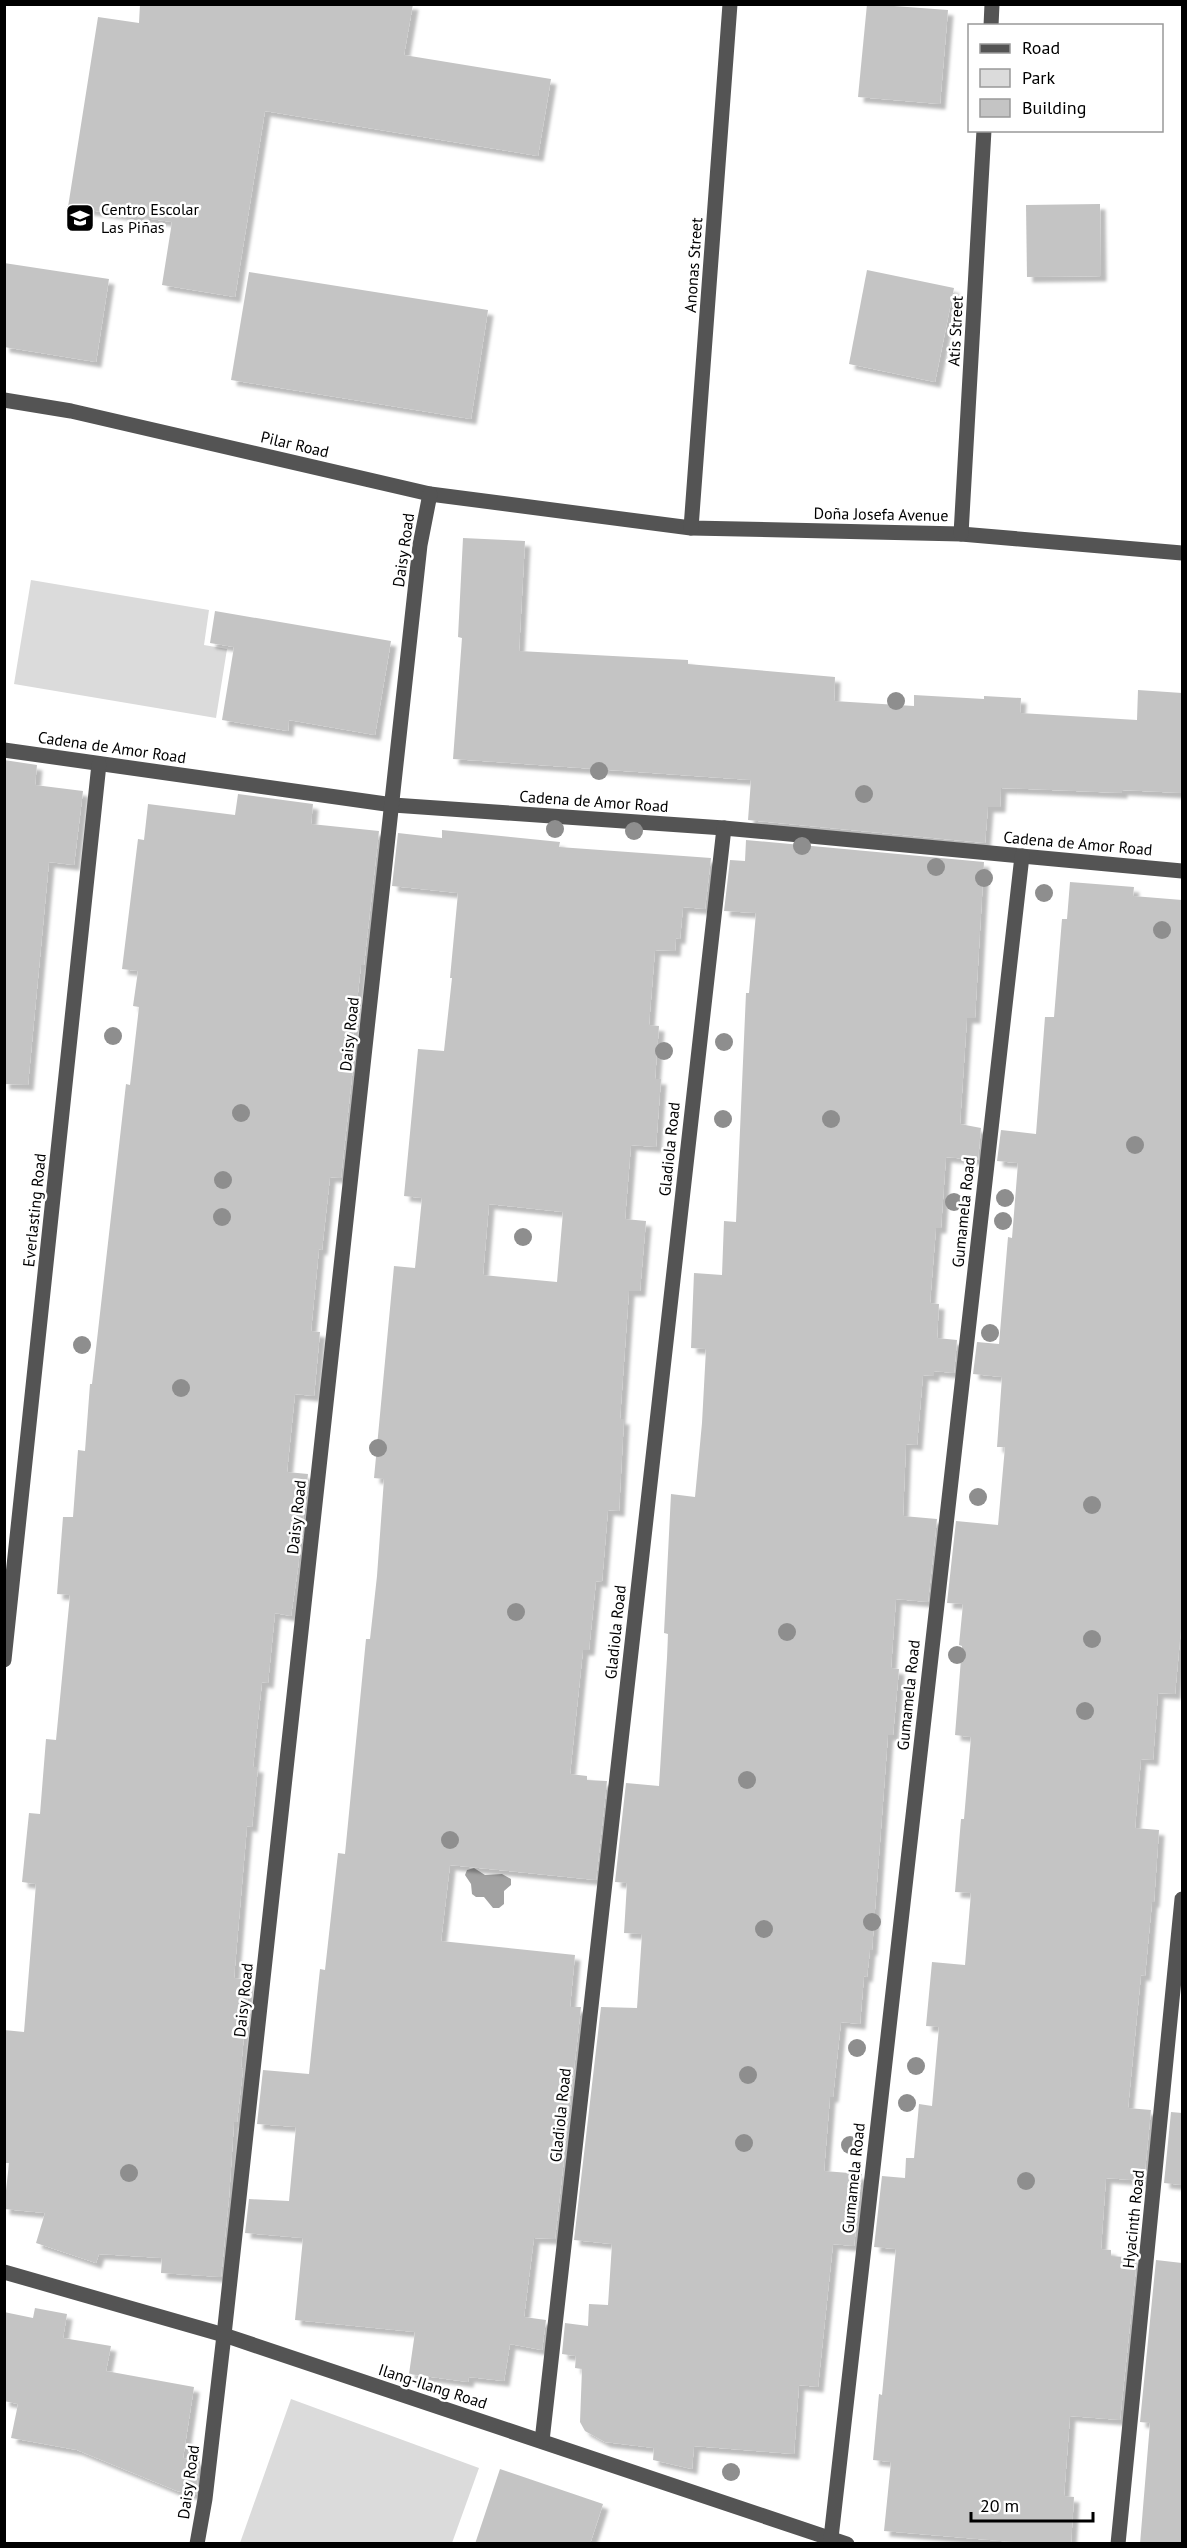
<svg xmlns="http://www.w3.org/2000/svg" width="1187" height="2548" font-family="'PT Sans',sans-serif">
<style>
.green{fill:#dbdbdb}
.water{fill:#a2a2a2}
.building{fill:#c4c4c4;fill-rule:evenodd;filter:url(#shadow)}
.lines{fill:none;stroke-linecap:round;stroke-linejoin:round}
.minor{stroke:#545454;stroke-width:15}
.tree{fill:#8e8e8e}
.labels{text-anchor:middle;stroke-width:5;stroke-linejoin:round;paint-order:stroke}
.poi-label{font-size:16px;fill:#000;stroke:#fff;text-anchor:start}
.street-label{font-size:16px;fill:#000;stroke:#fff}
</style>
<defs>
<filter id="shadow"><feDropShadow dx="5.5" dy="5.5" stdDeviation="1.5" flood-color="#0004"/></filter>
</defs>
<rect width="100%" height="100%" fill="#fff"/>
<g class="green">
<polygon points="31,580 209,610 204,645 227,649 216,718 14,684"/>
<polygon points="291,2399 479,2468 452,2543 240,2543"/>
</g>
<polygon class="water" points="474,1868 485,1875 502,1874 511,1879 511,1885 504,1891 504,1904 499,1908 493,1908 484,1897 476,1897 472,1894 471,1884 465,1875 467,1870"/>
<g class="building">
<polygon points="140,4 413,4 404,55 551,79 538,156 265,111 235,297 162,285 172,222 68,207 98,17 139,23"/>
<polygon points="867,4 948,10 940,104 858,97"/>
<polygon points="1100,204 1101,276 1027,277 1026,205"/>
<polygon points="4,263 109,279 96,362 4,347"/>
<polygon points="867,270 954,288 935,382 849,364"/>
<polygon points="249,272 488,310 471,419 231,380"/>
<polygon points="463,538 525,541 519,651 688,660 688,664 835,677 834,701 914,706 914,695 984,699 984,696 1021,698 1020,713 1137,720 1138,690 1182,693 1182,793 1122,790 1122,793 1001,788 1000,807 988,807 985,843 748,820 751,780 453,759 462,638 458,637"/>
<polygon points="215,611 391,641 375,735 289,720 288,731 222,720 234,647 210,643"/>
<polygon points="4,760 37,765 35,785 83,791 74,865 49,862 28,1085 4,1084"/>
<polygon points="238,794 313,804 311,824 379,831 364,965 361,965 353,1039 356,1039 341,1178 330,1177 322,1250 319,1249 311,1331 320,1332 314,1396 295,1394 287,1472 308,1474 298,1568 291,1616 275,1613 268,1683 262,1682 253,1767 258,1767 252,1827 247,1826 234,1978 249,1980 241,2068 243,2069 237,2122 234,2122 229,2198 221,2277 161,2273 162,2258 99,2254 96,2263 36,2243 45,2213 4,2209 9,2163 4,2163 4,2030 24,2032 36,1884 22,1882 29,1813 40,1814 46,1739 56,1740 70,1595 57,1594 63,1517 73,1517 78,1450 85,1451 90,1384 92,1384 126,1084 130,1085 139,1007 133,1006 138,971 122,969 138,839 144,840 148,804 235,815"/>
<path d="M442 830 560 842 559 847 711 858 705 909 683 907 680 939 676 938 675 951 655 950 649 1025 659 1026 655 1079H661L656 1147 631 1145 625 1219 646 1221 640 1291H629L620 1419H624L619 1511 608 1510 602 1582 596 1581 589 1650H583L570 1774 587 1776V1780L607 1781 596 1880 450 1865 441 1941 575 1955 570 2007H581L555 2239 534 2238 524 2317 546 2320 542 2350 510 2344 504 2381 469 2377 468 2382 409 2374 415 2332 295 2320 303 2238 245 2233 249 2199 289 2201 296 2127 257 2124 263 2070 309 2074 320 1969 325 1970 338 1853 345 1854 366 1639H370L377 1576 384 1479 374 1478 394 1266 415 1268 422 1198 404 1196 418 1049 444 1051 452 978H450L458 893 392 886 398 833 442 838ZM489 1204 563 1212 557 1282 483 1275Z"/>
<polygon points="746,840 984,862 975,1018 967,1018 960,1124 981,1128 978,1160 946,1157 941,1228 936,1228 930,1303 939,1304 937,1338 957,1340 954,1373 934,1371 934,1376 923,1375 917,1445 906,1444 903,1516 937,1519 928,1602 896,1599 891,1668 899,1669 893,1735 888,1735 872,1950 870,1950 867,1977 864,1976 860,2024 841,2022 833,2097 830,2097 824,2171 862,2174 854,2246 833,2244 818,2387 799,2385 794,2454 694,2446 692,2469 653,2460 654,2448 605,2442 585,2431 580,2422 582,2369 575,2368 576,2356 562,2354 565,2323 588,2326 589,2304 608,2305 612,2244 574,2240 601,2007 637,2008 642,1934 624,1933 627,1883 615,1882 626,1783 659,1786 667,1658 668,1634 664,1633 671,1494 695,1497 702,1423 706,1349 691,1348 694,1273 722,1275 724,1221 736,1222 746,993 749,993 756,913 724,911 730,860 745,861"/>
<polygon points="1070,882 1134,887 1133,896 1182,900 1182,1618 1175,1694 1158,1693 1153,1760 1141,1759 1135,1828 1159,1830 1154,1902 1152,1902 1145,1976 1141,1975 1128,2108 1151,2110 1144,2181 1106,2178 1101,2249 1111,2250 1111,2256 1137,2258 1120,2420 1070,2416 1064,2496 1074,2497 1071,2544 1036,2544 884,2531 891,2462 873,2460 879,2394 882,2395 896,2249 874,2247 882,2176 905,2178 906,2158 914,2158 919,2104 932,2106 939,2027 926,2026 932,1962 965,1965 971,1893 955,1892 961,1819 964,1819 971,1737 955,1735 962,1646 959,1645 963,1604 947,1603 956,1521 998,1525 1005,1447 997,1447 1002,1377 973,1374 977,1342 999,1344 1008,1237 1012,1238 1018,1163 997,1161 1001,1130 1036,1134 1045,1017 1054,1017 1062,919 1067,919"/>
<polygon points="1171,2112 1182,2113 1182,2185 1164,2183"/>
<polygon points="1156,2260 1182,2263 1182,2544 1140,2544 1150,2423 1140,2422"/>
<polygon points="35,2308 67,2314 63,2338 111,2346 106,2371 194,2387 183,2458 200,2461 196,2495 177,2491 77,2450 11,2438 18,2404 4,2401 4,2312 33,2318"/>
<polygon points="500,2469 603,2504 590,2544 475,2544"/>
</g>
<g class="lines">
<g class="minor">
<polyline points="991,26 992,4"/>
<polyline points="4,400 71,411 430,494 691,528 961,534 1182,553"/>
<polyline points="691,528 730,4"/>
<polyline points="961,534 984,130"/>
<polyline points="4,750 393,805 724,828 1182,871"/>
<polyline points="4,1660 99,764"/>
<polyline points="4,2272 224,2335 847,2544"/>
<polyline points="542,2441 724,828"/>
<polyline points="831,2538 1022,856"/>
<polyline points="197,2544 205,2499 224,2335 420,545 430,494"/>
<polyline points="1118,2544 1182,1899"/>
</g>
</g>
<g class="tree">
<circle cx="896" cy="701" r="9"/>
<circle cx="599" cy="771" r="9"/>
<circle cx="864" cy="794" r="9"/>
<circle cx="555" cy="829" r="9"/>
<circle cx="634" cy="831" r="9"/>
<circle cx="802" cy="846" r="9"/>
<circle cx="936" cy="867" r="9"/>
<circle cx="984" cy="878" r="9"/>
<circle cx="1044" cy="893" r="9"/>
<circle cx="1162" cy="930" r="9"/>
<circle cx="113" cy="1036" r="9"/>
<circle cx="724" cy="1042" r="9"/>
<circle cx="664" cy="1051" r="9"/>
<circle cx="241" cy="1113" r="9"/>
<circle cx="723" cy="1119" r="9"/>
<circle cx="831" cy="1119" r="9"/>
<circle cx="1135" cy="1145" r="9"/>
<circle cx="223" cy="1180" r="9"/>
<circle cx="1005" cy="1198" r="9"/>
<circle cx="954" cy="1202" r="9"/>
<circle cx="222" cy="1217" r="9"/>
<circle cx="1003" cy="1221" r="9"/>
<circle cx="523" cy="1237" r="9"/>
<circle cx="990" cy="1333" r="9"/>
<circle cx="82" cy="1345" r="9"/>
<circle cx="181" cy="1388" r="9"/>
<circle cx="378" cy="1448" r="9"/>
<circle cx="978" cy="1497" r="9"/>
<circle cx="1092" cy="1505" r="9"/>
<circle cx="516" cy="1612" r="9"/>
<circle cx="787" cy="1632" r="9"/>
<circle cx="1092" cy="1639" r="9"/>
<circle cx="957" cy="1655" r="9"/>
<circle cx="1085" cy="1711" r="9"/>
<circle cx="747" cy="1780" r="9"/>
<circle cx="450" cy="1840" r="9"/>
<circle cx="872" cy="1922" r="9"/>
<circle cx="764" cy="1929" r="9"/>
<circle cx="857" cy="2048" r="9"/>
<circle cx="916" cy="2066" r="9"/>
<circle cx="748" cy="2075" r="9"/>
<circle cx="907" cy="2103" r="9"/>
<circle cx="744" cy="2143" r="9"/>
<circle cx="850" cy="2145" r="9"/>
<circle cx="129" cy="2173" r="9"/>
<circle cx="1026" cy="2181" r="9"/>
<circle cx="731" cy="2472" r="9"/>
</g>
<defs>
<g id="university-square" transform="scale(1.5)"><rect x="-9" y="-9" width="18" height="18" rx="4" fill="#000" stroke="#fff"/><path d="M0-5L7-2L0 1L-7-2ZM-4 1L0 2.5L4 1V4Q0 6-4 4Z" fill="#fff"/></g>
</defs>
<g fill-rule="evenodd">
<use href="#university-square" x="80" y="218"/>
</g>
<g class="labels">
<g class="poi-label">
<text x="101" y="215">Centro Escolar<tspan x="101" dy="18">Las Piñas</tspan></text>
</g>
<g class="street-label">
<text transform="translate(693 265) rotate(-86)" y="6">Anonas Street</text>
<text transform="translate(955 331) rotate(-87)" y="6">Atis Street</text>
<text transform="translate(295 444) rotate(13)" y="6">Pilar Road</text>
<text transform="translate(881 514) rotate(1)" y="6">Doña Josefa Avenue</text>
<text transform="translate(403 550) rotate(-82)" y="6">Daisy Road</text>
<text transform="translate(112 747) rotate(8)" y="6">Cadena de Amor Road</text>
<text transform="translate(594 801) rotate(4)" y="6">Cadena de Amor Road</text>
<text transform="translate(1078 843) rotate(5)" y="6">Cadena de Amor Road</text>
<text transform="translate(349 1034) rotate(-84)" y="6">Daisy Road</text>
<text transform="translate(669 1149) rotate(-84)" y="6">Gladiola Road</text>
<text transform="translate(34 1210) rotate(-84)" y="6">Everlasting Road</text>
<text transform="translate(963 1212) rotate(-84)" y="6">Gumamela Road</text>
<text transform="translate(296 1517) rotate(-84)" y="6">Daisy Road</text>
<text transform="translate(615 1632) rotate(-84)" y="6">Gladiola Road</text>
<text transform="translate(908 1695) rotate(-84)" y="6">Gumamela Road</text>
<text transform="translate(243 2000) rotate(-84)" y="6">Daisy Road</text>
<text transform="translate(560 2115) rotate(-84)" y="6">Gladiola Road</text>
<text transform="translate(853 2178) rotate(-84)" y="6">Gumamela Road</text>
<text transform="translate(1133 2219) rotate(-84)" y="6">Hyacinth Road</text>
<text transform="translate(433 2386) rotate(18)" y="6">Ilang-Ilang Road</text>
<text transform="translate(188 2482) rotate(-82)" y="6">Daisy Road</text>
</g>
</g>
<rect width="1187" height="2548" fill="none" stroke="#000000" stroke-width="12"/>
<rect x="968" y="24" width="195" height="108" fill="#ffffff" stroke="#999999" stroke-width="1.5"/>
<rect x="980" y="44" width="30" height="9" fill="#545454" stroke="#999999" stroke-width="1.5"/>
<text x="1022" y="54" font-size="18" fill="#000000">Road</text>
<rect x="980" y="69" width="30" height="18" fill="#dbdbdb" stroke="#999999" stroke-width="1.5"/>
<text x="1022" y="84" font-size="18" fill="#000000">Park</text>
<rect x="980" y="99" width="30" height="18" fill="#c4c4c4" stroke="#999999" stroke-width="1.5"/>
<text x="1022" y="114" font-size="18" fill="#000000">Building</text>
<path d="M971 2512v9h122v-9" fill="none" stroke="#000000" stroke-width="3"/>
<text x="980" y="2512" font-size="18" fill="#000000" stroke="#ffffff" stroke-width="4.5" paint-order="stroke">20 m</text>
</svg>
